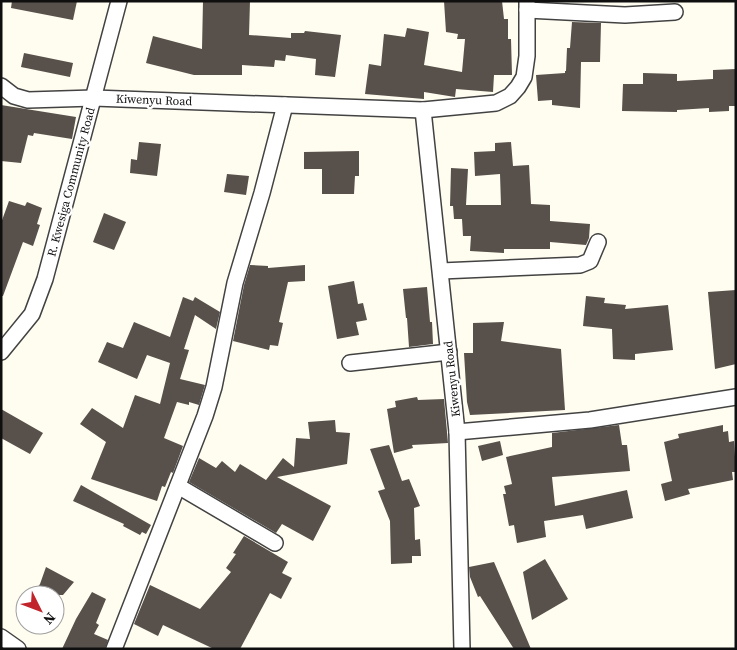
<svg xmlns="http://www.w3.org/2000/svg" width="737" height="650" font-family="'Source Serif 4',serif">
<style>
.building{fill:#58504b}
.lines{fill:none;stroke-linecap:round;stroke-linejoin:round}
.minor-casing{stroke:#424242;stroke-width:18}
.minor{stroke:#fff;stroke-width:15}
.labels{text-anchor:middle;stroke-width:5;stroke-linejoin:round;paint-order:stroke}
.street-label{font-size:12px;fill:#0f0f0f;stroke:#fff}
</style>
<rect width="100%" height="100%" fill="#fffcf0"/>
<g class="building">
<polygon points="12,1 77,1 73,20 11,8"/>
<polygon points="203,1 250,1 249,35 291,38 291,33 304,33 305,31 341,35 335,77 315,75 316,59 286,55 285,61 275,60 274,67 242,65 242,75 194,75 146,63 153,36 202,49"/>
<polygon points="444,1 502,1 504,19 508,19 508,39 511,39 512,75 494,75 493,92 456,89 455,97 424,92 424,99 365,94 369,64 381,66 384,34 405,37 407,28 429,32 424,65 462,72 465,39 457,39 458,34 446,32"/>
<polygon points="572,22 601,23 600,62 581,62 580,108 552,105 552,100 538,101 536,75 565,73 565,71 566,71 567,48 570,48"/>
<polygon points="24,53 73,63 70,77 21,67"/>
<polygon points="736,69 736,106 729,106 729,111 709,112 709,108 677,110 677,112 622,111 623,84 643,84 643,73 677,74 677,81 713,79 713,70"/>
<polygon points="1,105 76,117 72,139 34,133 33,136 28,135 21,163 1,161"/>
<polygon points="139,142 161,144 157,176 130,173 131,159 137,160"/>
<polygon points="511,142 513,166 529,165 531,204 550,205 550,221 590,224 589,238 586,245 550,242 550,249 504,249 504,253 470,251 471,236 463,236 462,219 454,219 453,206 450,206 451,168 468,169 466,205 501,205 500,174 475,176 474,152 495,151 495,143"/>
<polygon points="359,151 359,176 355,176 354,194 322,194 322,169 304,169 304,152"/>
<polygon points="227,174 249,176 246,195 224,192"/>
<polygon points="9,201 25,206 27,202 42,208 37,224 40,225 33,246 23,242 3,296 1,296 1,223"/>
<polygon points="104,213 126,222 114,250 93,242"/>
<polygon points="250,265 268,266 268,268 305,265 305,281 288,282 279,322 283,323 278,346 270,345 269,350 233,341 244,285"/>
<polygon points="354,281 358,304 363,303 367,320 356,322 359,335 337,339 328,286"/>
<polygon points="427,287 430,322 432,322 433,344 409,347 407,318 406,318 403,289"/>
<polygon points="736,290 736,364 715,369 708,292"/>
<polygon points="586,296 605,298 604,303 626,305 625,309 668,305 673,350 635,354 635,360 613,359 612,329 583,326"/>
<polygon points="183,297 193,301 195,297 220,312 216,329 195,315 184,349 189,350 180,379 205,385 199,405 189,402 189,405 177,402 164,438 183,446 173,473 171,472 165,487 162,486 157,501 91,479 106,442 80,424 92,408 123,428 135,395 160,404 170,363 147,355 137,379 98,362 107,342 123,348 134,322 170,337"/>
<polygon points="504,322 501,341 561,349 565,410 470,415 467,402 464,353 473,353 473,323"/>
<polygon points="417,397 418,400 444,399 448,443 412,445 413,448 394,453 387,409 396,407 395,401"/>
<polygon points="1,409 43,433 30,454 1,438"/>
<polygon points="335,420 336,432 350,433 347,464 277,477 331,506 313,541 282,524 276,533 189,482 199,458 216,468 222,461 235,472 240,464 266,480 283,458 294,467 296,438 310,439 308,422"/>
<polygon points="619,425 622,445 627,445 630,471 552,477 555,506 627,490 633,518 586,529 583,515 544,521 546,537 517,543 514,525 509,526 503,494 506,494 504,486 512,484 506,457 552,447 552,433"/>
<polygon points="723,425 723,432 728,431 729,442 734,441 736,472 732,472 733,480 688,489 690,494 665,501 661,484 672,481 664,442 679,438 678,434"/>
<polygon points="500,441 503,455 482,461 478,446"/>
<polygon points="389,445 402,481 409,479 420,506 414,508 415,540 420,539 421,556 412,556 412,563 391,564 390,521 378,491 385,489 370,449"/>
<polygon points="81,485 151,525 146,534 142,532 140,535 123,526 124,524 73,501"/>
<polygon points="244,536 288,562 282,573 292,578 281,599 270,593 240,649 214,649 163,625 158,636 134,624 150,585 200,609 231,572 226,568 236,554 233,553"/>
<polygon points="545,559 568,599 532,620 523,572"/>
<polygon points="494,562 506,590 531,649 514,649 480,596 478,597 470,577 469,567"/>
<polygon points="46,567 74,582 63,595 32,595 40,584"/>
<polygon points="92,592 106,599 96,623 99,625 94,634 108,640 105,649 62,649 76,619"/>
</g>
<g class="lines">
<g class="minor-casing">
<g id="minor">
<polyline points="527,10 625,15 675,12"/>
<polyline points="1,86 14,96 28,100 94,98 423,110 496,103 510,96 518,87 524,77 527,56 527,1"/>
<polyline points="423,110 457,432 462,649"/>
<polyline points="441,271 580,265 590,261 598,242"/>
<polyline points="1,352 32,314 45,279 119,1"/>
<polyline points="350,363 449,352"/>
<polyline points="457,432 590,420 736,397"/>
<polyline points="178,486 275,543"/>
<polyline points="1,637 18,649"/>
<polyline points="114,649 205,416 214,387 235,283 262,193 285,105"/>
</g>
</g>
<use href="#minor" class="minor"/>
</g>
<g class="labels">
<g class="street-label">
<text transform="translate(154 100) rotate(2)" y="4">Kiwenyu Road</text>
<text transform="translate(71 182) rotate(-75)" y="4">R. Kwesiga Community Road</text>
<text transform="translate(452 379) rotate(-96)" y="4">Kiwenyu Road</text>
</g>
</g>
<rect width="737" height="650" fill="none" stroke="#0f0f0f" stroke-width="5"/>
<g transform="translate(40 610) rotate(132)"><circle r="24" fill="#ffffff" stroke="#9f9f9f"/>
<path d="M0-4L9 19L0 12L-9 19Z" fill="#c1242b"/>
<text y="-8" font-size="14" font-weight="bold" text-anchor="middle" fill="#0f0f0f">N</text>
</g>
</svg>
